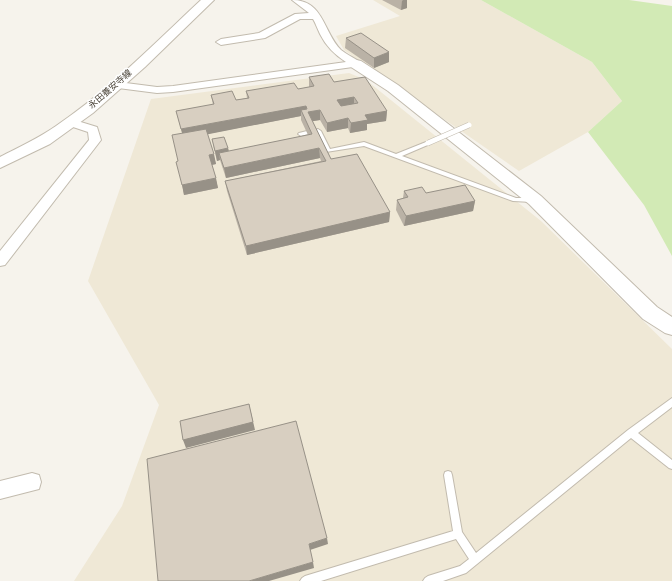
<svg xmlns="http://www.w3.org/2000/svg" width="672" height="581" font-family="'Golos Text','Noto Sans JP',sans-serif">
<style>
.education{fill:#efe8d6}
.green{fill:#d2eab5}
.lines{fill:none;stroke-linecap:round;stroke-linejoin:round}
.service-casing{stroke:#c2bbae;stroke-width:2}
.minor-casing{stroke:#c2bbae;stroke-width:2}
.tertiary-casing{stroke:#c2bbae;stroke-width:2}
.service{fill:#fff;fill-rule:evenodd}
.minor{fill:#fff;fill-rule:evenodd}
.tertiary{fill:#fff;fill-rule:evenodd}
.service-bridge-casing{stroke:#c2bbae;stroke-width:6;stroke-linecap:butt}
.service-bridge{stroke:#fff;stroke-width:5}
.wall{fill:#bab2a6}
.shaded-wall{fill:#979187}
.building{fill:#d8cfc1;stroke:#979187;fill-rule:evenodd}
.labels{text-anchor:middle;stroke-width:3;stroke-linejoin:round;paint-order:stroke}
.far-street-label{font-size:9px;fill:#4b4439;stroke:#fff}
</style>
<rect width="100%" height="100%" fill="#f6f3ec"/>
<g class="education">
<polygon points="373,0 481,0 592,62 622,101 588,132 519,171 344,50 336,36 400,16"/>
<polygon points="349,73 366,80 541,221 672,349 672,581 74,581 122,506 159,405 88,281 151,99"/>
</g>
<polygon class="green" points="481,0 629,0 672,6 672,256 644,205 588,132 622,101 592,62"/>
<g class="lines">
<g class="service-casing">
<g id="service">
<polygon points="318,129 321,131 330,149 364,142 396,154 426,142 430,142 430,144 402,156 516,198 532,198 535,200 532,202 513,201 364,146 326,152 316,133 313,134 310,132"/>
<polygon points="307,131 309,132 309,134 301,136 298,134 299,133"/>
<polygon points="672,398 672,407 638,433 672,460 672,469 669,468 631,438 466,573 443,581 423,581 425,578 428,576 460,566 469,559 456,539 321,581 300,581 302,578 305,576 453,531 444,475 445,472 448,471 451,472 452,475 462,532 476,553 628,430"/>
</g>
</g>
<g class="minor-casing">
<g id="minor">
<path d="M292 0C324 0 323 32 341 50 346 54 354 58 360 62L361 64 360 66 173 92 157 93 118 88 113 85 118 82 157 87 173 86 346 62C335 55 326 46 320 34 317 28 316 24 313 19H300L265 38 221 45 216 42 221 39 259 33 295 14 309 13Z"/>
<polygon points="71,119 97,127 101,140 5,265 0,266 0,251 89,140 88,132 67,125 65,123"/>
<polygon points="32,473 39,475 41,482 39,489 0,499 0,481"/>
</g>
</g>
<g class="tertiary-casing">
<g id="tertiary">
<path d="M201 0H214L145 67 93 113 50 144 0 168V157C19 147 39 138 56 126 109 90 155 43 201 0Z"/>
<polygon points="356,60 361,61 398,85 541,196 657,307 672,317 672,335 665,333 643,319 529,204 388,91 351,67 349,64 351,61"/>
</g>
</g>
<use href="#service" class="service"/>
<use href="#minor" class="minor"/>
<use href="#tertiary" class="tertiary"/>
<g class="service-bridge-casing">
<polyline id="service-bridge" points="428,143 469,125"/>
</g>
<use href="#service-bridge" class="service-bridge"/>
</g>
<g class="wall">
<polygon points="382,0 407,0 407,8 401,10"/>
<polygon points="346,38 389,62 374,68 345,48"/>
<polygon points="309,77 334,82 387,111 386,121 367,124 367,130 350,133 348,128 327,132 320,120 312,121 331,159 390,212 389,222 247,255 227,191 225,181 321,161 320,158 226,178 220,160 217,161 214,149 212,139 228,148 229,151 308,135 301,120 301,116 207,134 216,164 212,165 218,188 184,195 178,161 182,133 176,111 213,105 211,95 236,100 247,98 246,91 298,89 309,87"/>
<polygon points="404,191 426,193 475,201 473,211 404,226 396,210 397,200 403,198"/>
</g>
<g class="shaded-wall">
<polygon points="403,0 407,0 407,8 401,10 402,1"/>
<polygon points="389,52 389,62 374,68 374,58"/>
<polygon points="354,97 354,106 337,110 337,100"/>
<polygon points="306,106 306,115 301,110 301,116 184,139 181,129"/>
<polygon points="320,110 320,120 308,122 308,112"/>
<polygon points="387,111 386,121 367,124 367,130 350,133 351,123 365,115"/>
<polygon points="348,118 348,128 327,132 327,123"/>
<polygon points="228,148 230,158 219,153 220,160 217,161 215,151"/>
<polygon points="319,148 320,158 226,178 224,168"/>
<polygon points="214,154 216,164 211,165 209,155"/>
<polygon points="216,178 218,188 184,195 182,185"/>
<polygon points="475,201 473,211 404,226 406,216"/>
<polygon points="390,212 389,222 247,255 246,246"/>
<polygon points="249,404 255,430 186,448 183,440"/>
<polygon points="327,538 328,544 310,550 309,544"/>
<polygon points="313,562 314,568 269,581 249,581"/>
</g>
<g class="building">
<polygon points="361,33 389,52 374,58 346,38"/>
<path d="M329 74 334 82 365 77 387 111 365 115 368 120 351 123 348 118 327 123 320 110 308 112 331 159 357 154 390 212 246 246 225 181 326 161 319 148 224 168 219 153 312 134 301 110 307 109 306 106 181 129 176 111 214 104 211 95 232 91 236 100 249 98 246 91 294 83 298 89 314 86 309 77ZM354 97 358 103 341 106 337 100Z"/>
<polygon points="206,129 214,154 209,155 216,178 182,185 176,162 178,161 172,135"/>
<polygon points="224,137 228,148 215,151 212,139"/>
<polygon points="465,185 475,201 406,216 397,200 408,197 404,191 422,187 426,193"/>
<polygon points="249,404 253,422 183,440 180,421"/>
<polygon points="296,421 327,538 309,544 313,562 249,581 158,581 147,459"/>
</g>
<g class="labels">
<g class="far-street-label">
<text transform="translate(110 89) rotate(-41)" y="3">永田養安寺線</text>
</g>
</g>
</svg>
